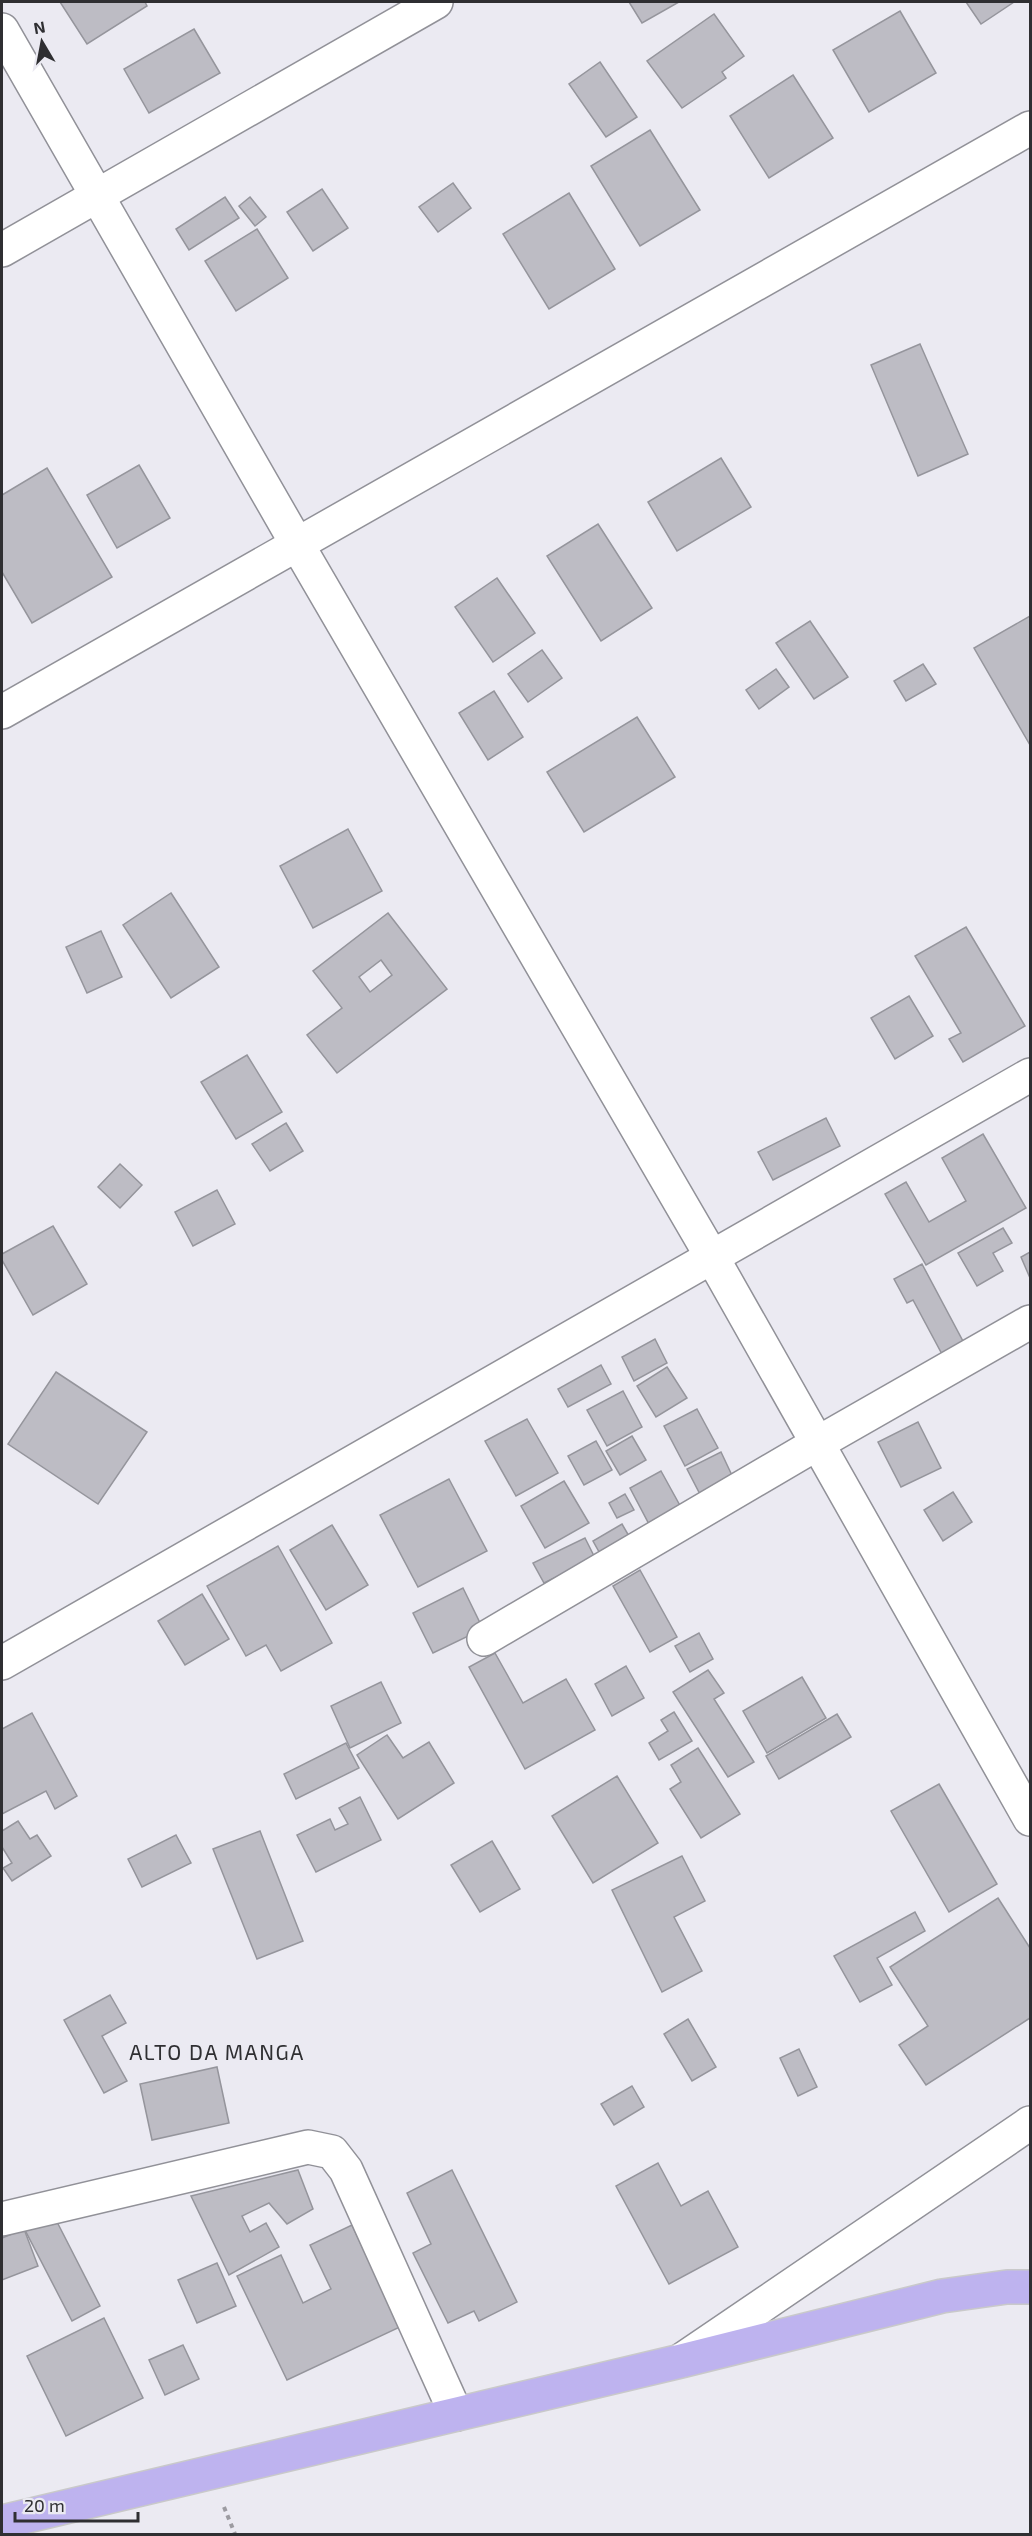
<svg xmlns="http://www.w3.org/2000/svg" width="1032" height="2536" font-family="'Exo 2',sans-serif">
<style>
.building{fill:#bdbcc4;stroke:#95959c;stroke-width:1.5;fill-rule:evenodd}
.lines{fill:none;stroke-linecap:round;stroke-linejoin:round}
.minor-casing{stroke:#919198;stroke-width:36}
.major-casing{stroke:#c9c9ca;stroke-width:36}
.path{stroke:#9c9ba1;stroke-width:4;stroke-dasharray:4.5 4.5;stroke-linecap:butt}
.minor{stroke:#fff;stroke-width:33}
.major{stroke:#beb3ef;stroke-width:33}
.labels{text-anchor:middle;stroke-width:6;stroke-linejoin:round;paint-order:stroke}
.neighbourhood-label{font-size:21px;letter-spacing:1.5px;fill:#2f2f32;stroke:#ebeaf2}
</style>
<rect width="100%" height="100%" fill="#ebeaf2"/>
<g class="building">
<polygon points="60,2 145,2 147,6 87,44"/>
<polygon points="629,2 679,2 642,23"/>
<polygon points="966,2 1014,2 981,24"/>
<polygon points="900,11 936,73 869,112 833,50"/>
<polygon points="714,14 744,56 722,72 726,78 682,108 647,61"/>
<polygon points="194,29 220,73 149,113 124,69"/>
<polygon points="600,62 637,117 606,137 569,84"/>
<polygon points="793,75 833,138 769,178 730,116"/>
<polygon points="650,130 700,210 640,246 591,166"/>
<polygon points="453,183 471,208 438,232 419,207"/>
<polygon points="322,189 348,228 313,251 287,212"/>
<polygon points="569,193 615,269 549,309 503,234"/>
<polygon points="225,197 239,218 189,250 176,229"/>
<polygon points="250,197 266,217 255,226 239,206"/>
<polygon points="257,229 288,278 236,311 205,261"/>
<polygon points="920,344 968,454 918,476 871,365"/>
<polygon points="721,458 751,507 677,551 648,502"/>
<polygon points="139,465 170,518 117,548 87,495"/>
<polygon points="47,468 112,577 32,623 2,572 2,495"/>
<polygon points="598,524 652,608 601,641 547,556"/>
<polygon points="497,578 535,633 493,662 455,607"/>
<polygon points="1030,616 1030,745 974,648"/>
<polygon points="810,621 848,677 814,699 776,643"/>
<polygon points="542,650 562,678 528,702 508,674"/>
<polygon points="923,664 936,684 906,701 894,681"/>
<polygon points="776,669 789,687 759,709 746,690"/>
<polygon points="494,691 523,737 488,760 459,713"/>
<polygon points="637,717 675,777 584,832 547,772"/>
<polygon points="348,829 382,891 313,928 280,866"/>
<polygon points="171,893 219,967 171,998 123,925"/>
<path d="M388 913 447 989 337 1073 307 1035 342 1008 313 971ZM381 960 392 975 370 992 359 977Z"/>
<polygon points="966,927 1025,1026 963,1062 949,1039 961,1033 915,956"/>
<polygon points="101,931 122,977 87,993 66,947"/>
<polygon points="909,996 933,1036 895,1059 871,1018"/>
<polygon points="247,1055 282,1112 236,1139 201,1082"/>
<polygon points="826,1118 840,1146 773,1180 758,1152"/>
<polygon points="286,1123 303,1151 270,1171 252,1144"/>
<polygon points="983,1134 1026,1208 926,1265 885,1194 906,1182 929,1222 966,1201 942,1158"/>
<polygon points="120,1164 142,1185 120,1208 98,1187"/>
<polygon points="217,1190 235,1224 193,1246 175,1212"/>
<polygon points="53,1226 87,1284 33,1315 2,1260 2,1254"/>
<polygon points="1003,1228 1012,1243 993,1253 1003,1271 977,1286 958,1253"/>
<polygon points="1030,1252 1030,1278 1021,1257"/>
<polygon points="922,1264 965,1345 943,1356 913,1300 907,1303 894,1279"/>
<polygon points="655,1339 667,1363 634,1381 622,1357"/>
<polygon points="601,1365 611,1384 568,1407 558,1389"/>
<polygon points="667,1367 687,1398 656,1417 637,1386"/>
<polygon points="56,1372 147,1432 98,1504 8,1444"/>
<polygon points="623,1391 642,1427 607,1446 587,1410"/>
<polygon points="697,1409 718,1448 685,1466 664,1426"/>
<polygon points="527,1419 558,1473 516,1496 485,1441"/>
<polygon points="918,1422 941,1468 901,1487 878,1442"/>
<polygon points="632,1436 646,1460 620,1475 606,1451"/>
<polygon points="596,1441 612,1470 584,1485 568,1456"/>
<polygon points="721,1452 736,1484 703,1500 687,1469"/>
<polygon points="661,1471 683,1511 651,1528 630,1488"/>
<polygon points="449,1479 487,1551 418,1587 380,1515"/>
<polygon points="564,1481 589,1523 545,1548 521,1506"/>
<polygon points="953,1492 972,1522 943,1541 924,1510"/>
<polygon points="625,1494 634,1510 617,1518 609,1503"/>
<polygon points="622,1524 633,1543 603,1559 593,1541"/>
<polygon points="332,1525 368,1585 326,1610 290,1550"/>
<polygon points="585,1538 595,1558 544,1583 533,1563"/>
<polygon points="278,1546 332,1643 281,1671 266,1645 246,1656 207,1586"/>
<polygon points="640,1570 677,1637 650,1652 613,1586"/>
<polygon points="463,1588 483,1629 433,1653 413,1613"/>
<polygon points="202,1594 229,1639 185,1665 158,1621"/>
<polygon points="699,1633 713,1659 690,1672 675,1646"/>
<polygon points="495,1653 523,1703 566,1679 595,1730 525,1769 469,1667"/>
<polygon points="626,1666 644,1698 612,1716 595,1684"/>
<polygon points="708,1670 724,1693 714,1699 754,1762 728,1777 673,1692"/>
<polygon points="802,1677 826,1718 767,1753 743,1711"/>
<polygon points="381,1682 401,1723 350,1748 331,1706"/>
<polygon points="674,1712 692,1741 659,1760 649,1743 668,1731 661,1720"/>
<polygon points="32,1713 77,1796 55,1809 46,1791 2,1814 2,1729"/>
<polygon points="837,1714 851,1737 779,1779 766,1756"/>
<polygon points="387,1735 403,1758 429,1742 454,1783 398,1819 357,1755"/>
<polygon points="346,1743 359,1768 296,1799 284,1774"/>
<polygon points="698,1748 740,1814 701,1838 670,1789 681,1782 671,1765"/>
<polygon points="617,1776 658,1843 593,1883 552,1816"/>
<polygon points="939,1784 997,1884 949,1912 891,1811"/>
<polygon points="360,1797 381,1840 316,1872 297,1835 330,1819 335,1830 348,1824 339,1808"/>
<polygon points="18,1821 30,1839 37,1835 51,1856 12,1881 3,1868 12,1863 2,1847 2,1831"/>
<polygon points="260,1831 303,1941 257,1959 213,1849"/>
<polygon points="176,1835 191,1863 142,1887 128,1859"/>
<polygon points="492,1841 520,1889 480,1912 451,1865"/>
<polygon points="682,1856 705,1901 674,1917 702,1971 662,1992 612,1890"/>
<polygon points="998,1898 1030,1948 1030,2018 926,2085 899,2045 928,2026 890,1967"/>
<polygon points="915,1912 925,1931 877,1958 892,1985 860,2002 834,1956"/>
<polygon points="110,1995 126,2023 102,2036 127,2081 104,2093 64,2020"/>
<polygon points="688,2019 716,2067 692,2081 664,2034"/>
<polygon points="799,2049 817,2087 798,2096 780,2058"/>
<polygon points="217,2067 229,2123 152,2140 140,2084"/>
<polygon points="632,2086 644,2107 614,2125 601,2104"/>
<polygon points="658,2163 681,2206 708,2191 738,2247 669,2284 616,2186"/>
<polygon points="298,2170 313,2209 287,2224 269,2203 242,2216 250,2232 266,2223 279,2247 229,2275 191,2196"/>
<polygon points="452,2170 517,2302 479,2321 474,2311 448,2323 413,2253 431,2244 407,2193"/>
<polygon points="54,2216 100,2306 72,2321 25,2230"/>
<polygon points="352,2225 400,2327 287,2380 237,2276 281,2255 303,2303 331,2289 310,2245"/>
<polygon points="24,2229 38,2266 2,2280 2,2238"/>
<polygon points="217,2263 236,2306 197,2323 178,2280"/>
<polygon points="104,2318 143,2398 66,2436 27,2356"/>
<polygon points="183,2345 199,2379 165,2395 149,2360"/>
</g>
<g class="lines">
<g class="minor-casing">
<g id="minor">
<polyline points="2,30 297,544 712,1257 1030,1819"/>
<polyline points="2,250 436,2"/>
<polyline points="2,712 1030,128"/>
<polyline points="484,1639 818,1443 1030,1322"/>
<polyline points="2,1663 1030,1075"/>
<polyline points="2,2219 308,2147 332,2152 346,2170 456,2414"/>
<polyline points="682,2360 1030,2123"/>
</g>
</g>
<g class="major-casing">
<polyline id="major" points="2,2522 681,2361 942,2296 1007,2287 1030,2287"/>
</g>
<polyline class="path" points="224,2507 235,2534"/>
<use href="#minor" class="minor"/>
<use href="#major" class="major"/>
</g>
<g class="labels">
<g class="neighbourhood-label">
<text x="217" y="2060">ALTO DA MANGA</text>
</g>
</g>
<rect width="1032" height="2536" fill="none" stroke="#2f2f32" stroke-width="6"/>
<g transform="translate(42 42) rotate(350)" stroke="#ebeaf2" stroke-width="4.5" paint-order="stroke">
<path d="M0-4.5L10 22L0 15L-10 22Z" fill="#2f2f32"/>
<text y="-9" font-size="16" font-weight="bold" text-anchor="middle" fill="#2f2f32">N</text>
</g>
<path d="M15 2512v9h123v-9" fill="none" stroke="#2f2f32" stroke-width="3"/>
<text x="24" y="2512" font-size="18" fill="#2f2f32" stroke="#ebeaf2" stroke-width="4.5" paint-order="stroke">20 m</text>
</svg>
